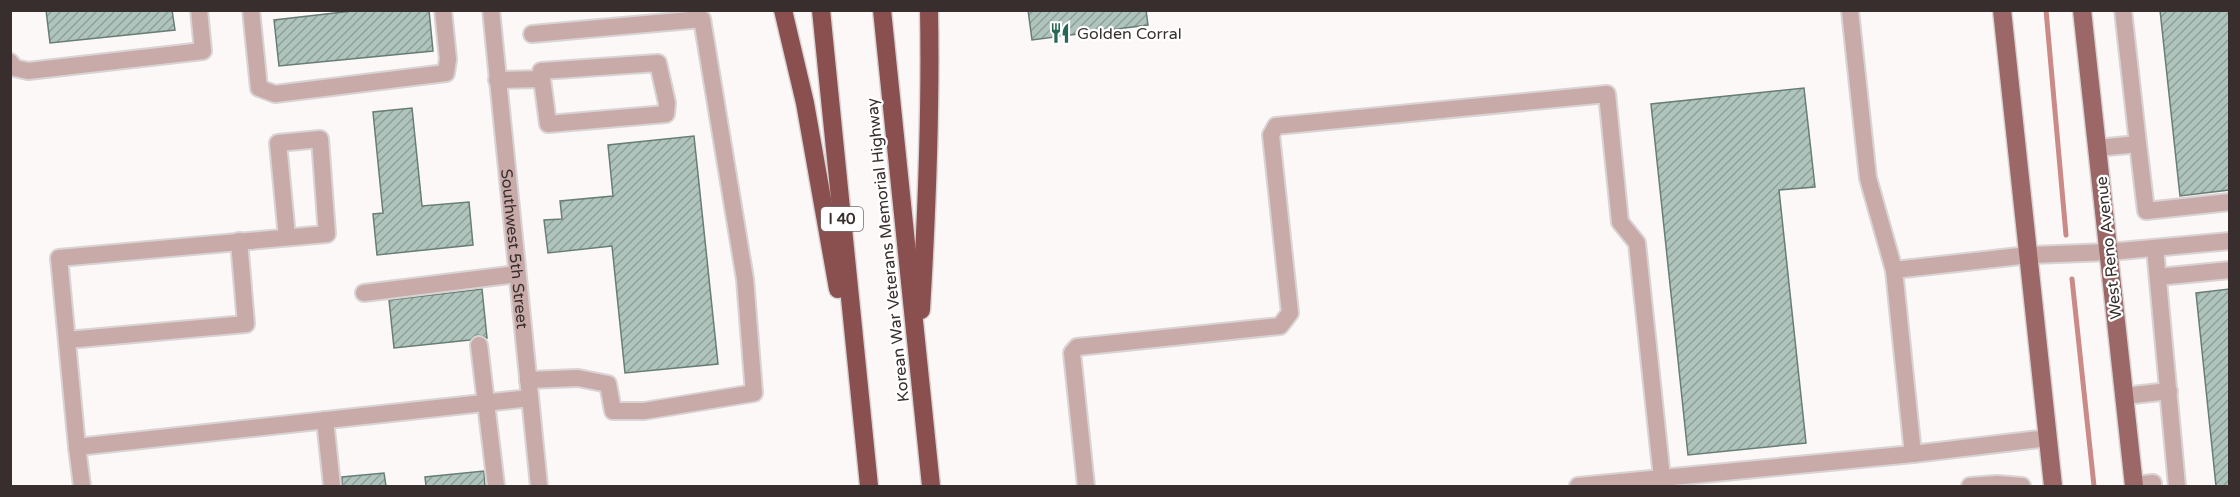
<svg xmlns="http://www.w3.org/2000/svg" width="2240" height="497" font-family="'Varela Round',sans-serif">
<style>
.lines{fill:none;stroke-linecap:round;stroke-linejoin:round}
.stream{stroke:#c98a88;stroke-width:5}
.building{fill:url(#building-hatch);stroke:#687d75;stroke-width:1.5}
.minor-casing{stroke:#d9d4d3;stroke-width:20}
.major-casing{stroke:#d9d4d3;stroke-width:21}
.highway-casing{stroke:#d9d4d3;stroke-width:21}
.minor{stroke:#c8aaa9;stroke-width:16}
.major{stroke:#9b6867;stroke-width:18}
.highway{stroke:#8a5050;stroke-width:18}
.labels{text-anchor:middle;stroke-width:4.5;stroke-linejoin:round;paint-order:stroke}
.shield{fill:#fff;stroke:#736d6c;stroke-width:1.5}
.shield-label{font-size:15px;font-weight:bold;fill:#372e2d}
.poi-label{font-size:16px;fill:#372e2d;stroke:#fff;text-anchor:start}
.street-label{font-size:16px;fill:#372e2d;stroke:#fff}
</style>
<defs>
<pattern id="building-hatch" width="6" height="6" patternUnits="userSpaceOnUse" patternTransform="scale(1.5)"><rect width="6" height="6" fill="#aec4bc"/><path d="M-1 1l2-2M0 6l6-6M5 7l2-2" fill="none" stroke="#8ea099"/></pattern>
</defs>
<rect width="100%" height="100%" fill="#fdf8f8"/>
<g class="lines">
<g class="stream">
<polyline points="2046,10 2066,235"/>
<polyline points="2072,279 2094,486"/>
</g>
</g>
<g class="building">
<polygon points="46,10 172,10 175,30 50,43"/>
<polygon points="361,10 429,10 433,51 279,66 274,20"/>
<polygon points="1028,10 1146,10 1148,25 1032,40"/>
<polygon points="2160,10 2229,10 2229,190 2180,196"/>
<polygon points="1804,88 1815,187 1779,190 1806,443 1688,455 1651,104"/>
<polygon points="412,108 422,206 469,202 473,245 377,255 373,214 383,213 373,112"/>
<polygon points="694,136 718,364 625,373 612,246 548,253 544,220 562,219 560,201 613,196 608,145"/>
<polygon points="482,289 487,338 478,335 470,340 394,348 389,300"/>
<polygon points="2229,289 2229,486 2216,486 2196,293"/>
<polygon points="484,471 485,486 426,486 425,477"/>
<polygon points="384,473 386,486 342,486 342,477"/>
</g>
<g class="lines">
<g class="minor-casing">
<g id="minor">
<polyline points="251,10 259,88 275,94 446,73 448,59 443,10"/>
<path id="s1" d="M491 10 539 486"/>
<polyline points="1850,11 1868,178 1894,270"/>
<polyline points="10,62 15,68 28,71 203,51 199,10"/>
<polyline points="497,80 542,79 548,124 666,114 667,103 658,63 541,71 542,79"/>
<polyline points="2138,144 2146,211 2230,202"/>
<polyline points="2097,148 2138,144 2123,10"/>
<polyline points="287,237 278,143 320,139 327,234 59,258 77,447 530,398"/>
<polyline points="2155,248 2177,486"/>
<polyline points="2158,277 2230,270"/>
<polyline points="364,293 517,274"/>
<polyline points="67,340 246,324 239,241"/>
<polyline points="479,345 496,486"/>
<polyline points="528,380 578,378 608,384 613,411 644,411 754,393 745,279 702,19 532,34"/>
<polyline points="2124,396 2169,391"/>
<polyline points="325,420 332,486"/>
<polyline points="2048,438 1913,454 1894,270 2029,255 2109,252 2230,241"/>
<polyline points="77,447 82,486"/>
<polyline points="2134,485 2153,483 2153,486"/>
<polyline points="1086,486 1072,353 1077,347 1280,326 1290,313 1271,135 1276,126 1607,94 1620,222 1637,243 1662,478"/>
<polyline points="1578,486 1913,454"/>
<polyline points="1970,486 1997,484 2022,486"/>
</g>
</g>
<g class="major-casing">
<g id="major">
<polyline points="2002,10 2053,486"/>
<polyline points="2082,10 2134,486"/>
</g>
</g>
<g class="highway-casing">
<g id="highway">
<polyline points="783,10 805,103 838,289"/>
<polyline points="821,10 869,486"/>
<polyline points="882,10 931,486"/>
<path d="M921 310C927 209 931 111 929 10"/>
</g>
</g>
<use href="#minor" class="minor"/>
<use href="#major" class="major"/>
<use href="#highway" class="highway"/>
</g>
<defs>
<g id="restaurant-bare" transform="scale(1.62)"><path d="M-5-6h1v4h1v-4h1v4h1v-4h1v5L-1.5 .5V6h-2V.5L-5-1ZM5-6V6H3V1.5H1.5Q1.5-4 5-6Z" fill="#266755" stroke="#fff" stroke-width="2.5" paint-order="stroke"/></g>
</defs>
<g fill-rule="evenodd">
<use href="#restaurant-bare" x="1060" y="33"/>
</g>
<g class="labels">
<rect class="shield" x="821" y="207" width="42" height="24" rx="4.5"/>
<g class="shield-label">
<text x="842" y="224">I 40</text>
</g>
<g class="poi-label">
<text x="1077" y="39">Golden Corral</text>
</g>
<g class="street-label">
<text transform="translate(2108 248) rotate(-96)" y="6">West Reno Avenue</text>
<text dy="6" stroke="none"><textPath href="#s1" startOffset="240">Southwest 5th Street</textPath></text>
<text transform="translate(887 250) rotate(-96)" y="6">Korean War Veterans Memorial Highway</text>
</g>
</g>
<rect width="2240" height="497" fill="none" stroke="#372e2d" stroke-width="24"/>
</svg>
